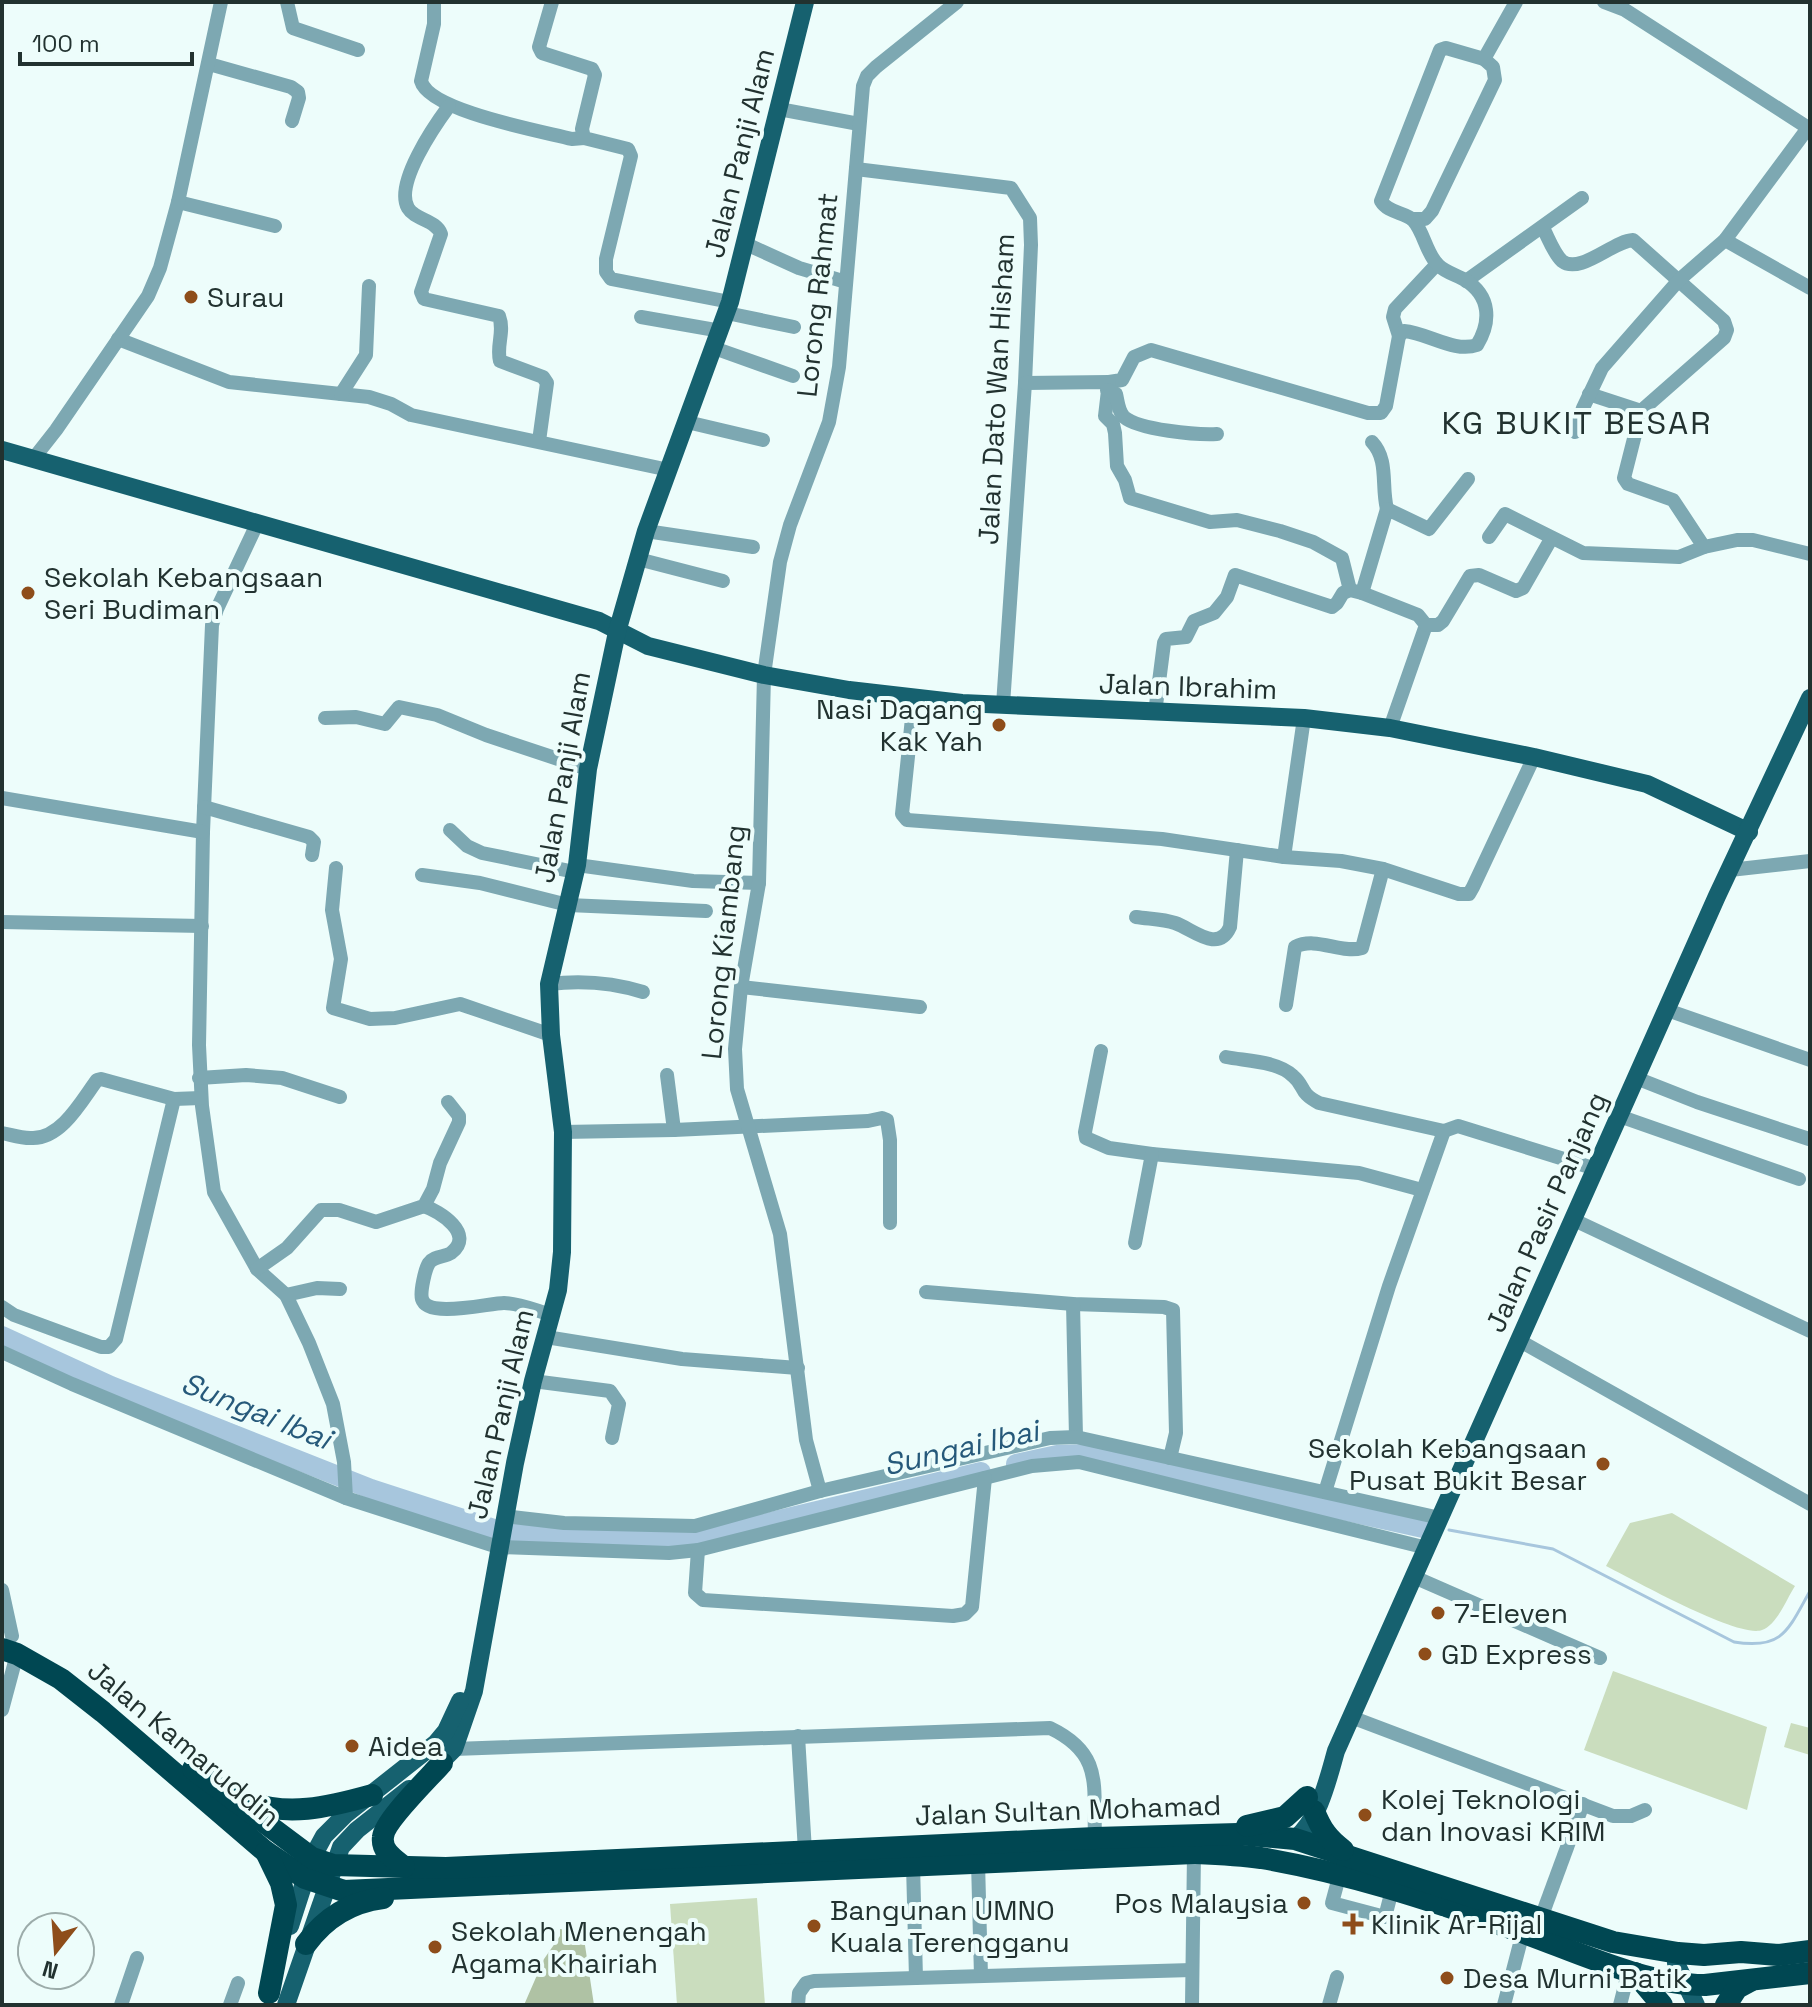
<svg xmlns="http://www.w3.org/2000/svg" width="1812" height="2007" font-family="'Space Grotesk',sans-serif">
<style>
.green{fill:#caddbe}
.forest{fill:#afc2a4}
.lines{fill:none;stroke-linecap:round;stroke-linejoin:round}
.stream{stroke:#a7c6dd;stroke-width:3}
.river{stroke:#a7c6dd;stroke-width:20}
.minor{stroke:#7da8b2;stroke-width:14}
.major{stroke:#16616f;stroke-width:18}
.highway{stroke:#004752;stroke-width:22}
.poi-dot{fill:#8e4d1a;stroke:#edfdfb;stroke-width:3}
.labels{text-anchor:middle;stroke-width:8;stroke-linejoin:round;paint-order:stroke}
.street-label{font-size:28px;fill:#223230;stroke:#edfdfb}
.poi-label{font-size:28px;fill:#223230;stroke:#edfdfb;text-anchor:start}
.water-label{font-size:30px;font-style:italic;fill:#26597a;stroke:#edfdfb}
.quarter-label{font-size:32px;letter-spacing:2px;fill:#223230;stroke:#edfdfb}
</style>
<rect width="100%" height="100%" fill="#edfdfb"/>
<g class="green">
<path d="M1672 1513 1795 1586C1787 1598 1777 1625 1762 1630 1739 1639 1632 1579 1606 1566L1630 1523Z"/>
<polygon points="1613,1671 1767,1727 1747,1810 1584,1750"/>
<polygon points="1791,1723 1810,1728 1810,1755 1784,1747"/>
<polygon points="757,1898 765,2005 677,2005 670,1904"/>
</g>
<polygon class="forest" points="560,1929 583,1932 594,2005 524,2005 544,1959 560,1936"/>
<g class="lines">
<path class="stream" d="M1449 1530 1553 1549 1734 1642C1783 1650 1788 1630 1810 1591"/>
<g class="river">
<polyline points="2,1336 111,1386 371,1489 494,1529"/>
<polyline points="1016,1464 1057,1455 1088,1454 1423,1528"/>
<polyline points="510,1533 642,1541 690,1541 981,1472"/>
</g>
<g class="minor">
<polyline points="287,2 293,28 358,50"/>
<path d="M434 2V24L421 81C429 111 541 131 572 139L584 138"/>
<polyline points="552,2 539,47 542,53 592,69 595,75 582,129 584,138 628,149 631,156 606,259 606,272 611,279 730,302"/>
<polyline points="1604,2 1625,10 1810,129"/>
<polyline points="209,64 291,87 298,92 299,98 292,121"/>
<path d="M449 106C435 125 394 184 408 208 415 220 436 220 441 234L421 292 424 299 499 316C505 332 496 345 500 361L543 377 547 383 539 441"/>
<polyline points="779,109 859,124"/>
<polyline points="856,169 1011,188 1030,218 1031,245 1025,383 1003,705"/>
<polyline points="178,202 275,226"/>
<polyline points="1412,219 1425,219 1432,211 1495,80 1493,67 1484,59"/>
<path d="M1543 228C1548 237 1554 254 1562 261 1580 275 1613 241 1633 240L1724 321 1727 330 1724 338 1641 411 1589 394"/>
<polyline points="1725,240 1810,288"/>
<polyline points="746,244 799,268 846,282"/>
<polyline points="1466,281 1582,198"/>
<polyline points="727,313 794,327"/>
<polyline points="641,317 721,331"/>
<polyline points="1399,336 1393,317 1395,309 1437,264"/>
<polyline points="118,339 229,382 369,397 391,404 411,415 669,470"/>
<polyline points="714,348 793,376"/>
<path d="M1109 382 1122 380 1134 357 1151 350 1368 413H1381L1386 406 1399 336 1404 331C1428 333 1454 353 1477 345 1491 322 1491 296 1465 280 1456 275 1445 272 1438 265 1426 253 1424 232 1413 220 1404 212 1388 213 1381 201L1440 50 1446 48 1484 59 1516 2"/>
<polyline points="1025,383 1109,382 1105,416 1113,424 1115,433 1117,466 1125,480 1130,498 1210,522 1237,520 1280,531 1313,542 1342,558 1350,590"/>
<path d="M1107 390 1116 394C1118 402 1118 411 1124 417 1139 430 1197 435 1217 434"/>
<polyline points="341,394 366,355 369,286"/>
<polyline points="1641,411 1624,478 1628,484 1673,500 1704,547"/>
<polyline points="687,422 763,440"/>
<polyline points="1575,432 1583,408 1602,368 1679,280 1725,240 1808,128"/>
<path d="M1372 442C1389 460 1381 486 1387 509"/>
<polyline points="34,458 56,430 148,296 160,268 178,202 221,2"/>
<polyline points="257,524 217,609 212,625 203,832 199,1045 202,1106 214,1192 257,1269 286,1295 309,1343 333,1404 344,1462 346,1498"/>
<polyline points="646,531 753,547"/>
<polyline points="1489,537 1505,514 1583,553 1679,557 1704,547 1737,540 1753,540 1810,554"/>
<polyline points="638,559 723,581"/>
<polyline points="1362,593 1418,615 1426,625 1390,728"/>
<polyline points="1426,625 1438,625 1443,621 1470,576 1479,575 1516,591 1523,588 1551,539"/>
<polyline points="914,699 902,814 907,820 1162,839 1284,857 1341,861 1383,869 1459,894 1469,894 1473,887 1534,757"/>
<polyline points="1155,713 1164,643 1166,639 1186,637 1194,621 1214,613 1227,597 1235,575 1332,607 1337,603 1343,593 1350,590 1362,593 1387,509 1429,529 1468,479"/>
<polyline points="325,718 356,717 385,724 399,707 437,715 486,735 588,769"/>
<polyline points="2,798 203,832"/>
<polyline points="204,807 309,837 314,842 312,855"/>
<polyline points="450,830 467,846 482,853 575,872"/>
<polyline points="1284,857 1304,718"/>
<polyline points="577,865 693,881 759,883"/>
<polyline points="336,868 332,910 341,959 333,1008 370,1019 395,1018 460,1004 551,1035"/>
<polyline points="1730,870 1810,861"/>
<polyline points="422,875 480,883 568,905 706,911"/>
<path d="M1136 917C1149 919 1163 919 1175 923 1193 929 1218 954 1230 927L1237 850"/>
<polyline points="2,922 202,926"/>
<path d="M549 984C582 980 611 982 643 992"/>
<polyline points="741,987 920,1007"/>
<path d="M1286 1005 1295 947C1316 936 1341 954 1362 948L1383 869"/>
<polyline points="1667,1010 1810,1060"/>
<polyline points="1101,1051 1085,1132 1086,1138 1109,1148 1152,1154 1359,1173 1422,1190"/>
<path d="M1226 1057C1246 1061 1278 1061 1293 1076 1306 1087 1298 1092 1319 1103L1444 1131 1458 1126 1596 1169"/>
<polyline points="667,1075 674,1130"/>
<polyline points="199,1078 246,1075 282,1078 340,1097"/>
<polyline points="1636,1078 1697,1102 1809,1139"/>
<polyline points="1619,1116 1799,1179"/>
<polyline points="563,1132 674,1130 868,1121 882,1118 887,1120 890,1140 890,1223"/>
<path d="M2 1133C12 1135 23 1139 33 1138 62 1138 82 1100 97 1080L101 1079 174 1099 201 1098"/>
<path d="M424 1206C439 1211 476 1234 451 1253 445 1257 434 1256 429 1263 425 1269 420 1292 422 1299 428 1319 489 1303 504 1303 519 1303 537 1311 552 1315"/>
<polyline points="1574,1220 1810,1331"/>
<polyline points="1135,1243 1152,1154"/>
<polyline points="257,1269 287,1248 321,1210 339,1210 376,1222 424,1206 433,1189 440,1163 459,1122 459,1116 448,1102"/>
<polyline points="926,1292 1073,1304 1164,1307 1173,1310 1176,1433 1170,1458"/>
<polyline points="286,1295 317,1288 340,1289"/>
<polyline points="1073,1304 1076,1437"/>
<polyline points="2,1307 14,1315 101,1347 109,1347 116,1339 174,1099"/>
<polyline points="546,1337 682,1359 798,1368"/>
<polyline points="1520,1341 1810,1504"/>
<polyline points="2,1352 72,1384 346,1498 498,1547 669,1553 698,1550 1032,1466 1079,1462 1427,1548"/>
<polyline points="533,1381 610,1391 619,1404 612,1438"/>
<polyline points="820,1491 806,1440 780,1234 737,1089 735,1049 741,987 759,883 764,675 780,562 790,525 829,422 839,367 863,86 867,76 876,67 957,2"/>
<polyline points="1325,1492 1389,1286 1444,1131"/>
<polyline points="504,1516 564,1523 695,1526 820,1491 1050,1438 1076,1437 1440,1518"/>
<polyline points="698,1550 695,1593 703,1600 953,1616 965,1614 972,1607 985,1478"/>
<polyline points="1414,1577 1600,1658"/>
<polyline points="2,1590 12,1636"/>
<polyline points="2,1710 17,1654"/>
<polyline points="1351,1717 1613,1816 1631,1816 1645,1810"/>
<polyline points="798,1736 805,1851"/>
<path d="M445 1746 454 1749 1050 1728C1104 1754 1093 1786 1095 1838"/>
<polyline points="978,1862 981,1976"/>
<polyline points="913,1865 916,1978"/>
<polyline points="1339,1877 1332,1903 1385,1917 1392,1890"/>
<polyline points="1541,1918 1583,1804"/>
<polyline points="121,2005 137,1958"/>
<polyline points="230,2005 238,1983"/>
<polyline points="798,2005 799,1993 806,1983 814,1981 1192,1970"/>
<polyline points="1192,2005 1194,1853"/>
<polyline points="1329,2005 1337,1977"/>
<polyline points="1504,2005 1523,1932"/>
<polyline points="1620,2005 1629,1970"/>
</g>
<g class="major">
<polyline points="2,450 599,621 648,646 764,675 849,690 962,703 1304,718 1390,728 1534,757 1647,784 1749,832"/>
<polyline points="432,1771 454,1749 474,1691 515,1463 533,1381 558,1290 562,1252 563,1132 551,1035 549,984 577,865 588,769 617,632 646,531 730,302 805,2"/>
<path d="M1295 1839C1319 1820 1328 1779 1336 1751L1717 896 1810 698"/>
<polyline points="290,1926 312,1858 324,1836 346,1814 436,1743 446,1731 460,1701"/>
<polyline points="1676,1963 1696,2005"/>
<polyline points="286,2005 341,1847 357,1830 409,1789"/>
</g>
<g class="highway">
<path d="M2 1649 17 1654 61 1679 103 1712 266 1852 305 1878 344 1891 1194 1853C1216 1854 1239 1855 1261 1858 1344 1872 1428 1899 1507 1927 1567 1947 1642 1985 1705 1985L1810 1973"/>
<polyline points="193,1769 312,1858 333,1865 446,1868 1095,1838 1238,1834 1295,1839 1613,1942 1678,1953 1704,1955 1741,1952 1778,1955 1810,1951"/>
<path d="M242 1800C286 1818 329 1807 372 1795"/>
<path d="M1314 1811C1321 1829 1328 1839 1343 1850"/>
<polyline points="1247,1826 1285,1817 1307,1797"/>
<polyline points="266,1852 281,1883 286,1905 269,1993"/>
<path d="M404 1867C394 1859 381 1851 383 1837 384 1821 430 1777 442 1763"/>
<path d="M306 1944C325 1918 351 1902 383 1898"/>
<polyline points="1635,1973 1662,2005"/>
<polyline points="1726,2005 1737,1988 1750,1981"/>
</g>
</g>
<g class="poi-dot">
<circle cx="191" cy="297" r="8"/>
<circle cx="28" cy="593" r="8"/>
<circle cx="999" cy="725" r="8"/>
<circle cx="1603" cy="1464" r="8"/>
<circle cx="1438" cy="1613" r="8"/>
<circle cx="1425" cy="1654" r="8"/>
<circle cx="352" cy="1746" r="8"/>
<circle cx="1365" cy="1815" r="8"/>
<circle cx="1304" cy="1903" r="8"/>
<path d="M1349 1912h8v8h8v8h-8v8h-8v-8h-8v-8h8z"/>
<circle cx="814" cy="1926" r="8"/>
<circle cx="435" cy="1947" r="8"/>
<circle cx="1447" cy="1978" r="8"/>
</g>
<g class="labels">
<g class="street-label">
<text transform="translate(739 153) rotate(-76)" y="10">Jalan Panji Alam</text>
<text transform="translate(817 295) rotate(-84)" y="10">Lorong Rahmat</text>
<text transform="translate(996 389) rotate(-87)" y="10">Jalan Dato Wan Hisham</text>
<text transform="translate(1188 686) rotate(2)" y="10">Jalan Ibrahim</text>
<text transform="translate(562 777) rotate(-80)" y="10">Jalan Panji Alam</text>
<text transform="translate(723 942) rotate(-84)" y="10">Lorong Kiambang</text>
<text transform="translate(1546 1212) rotate(-66)" y="10">Jalan Pasir Panjang</text>
<text transform="translate(500 1414) rotate(-77)" y="10">Jalan Panji Alam</text>
<text transform="translate(184 1743) rotate(40)" y="10">Jalan Kamaruddin</text>
<text transform="translate(1068 1810) rotate(-2)" y="10">Jalan Sultan Mohamad</text>
</g>
<g class="poi-label">
<text x="207" y="307">Surau</text>
<text x="44" y="587">Sekolah Kebangsaan<tspan x="44" dy="32">Seri Budiman</tspan></text>
<text x="983" y="719" text-anchor="end">Nasi Dagang<tspan x="983" dy="32">Kak Yah</tspan></text>
<text x="1587" y="1458" text-anchor="end">Sekolah Kebangsaan<tspan x="1587" dy="32">Pusat Bukit Besar</tspan></text>
<text x="1454" y="1623">7-Eleven</text>
<text x="1441" y="1664">GD Express</text>
<text x="368" y="1756">Aidea</text>
<text x="1381" y="1809">Kolej Teknologi<tspan x="1381" dy="32">dan Inovasi KRIM</tspan></text>
<text x="1288" y="1913" text-anchor="end">Pos Malaysia</text>
<text x="830" y="1920">Bangunan UMNO<tspan x="830" dy="32">Kuala Terengganu</tspan></text>
<text x="1371" y="1934">Klinik Ar-Rijal</text>
<text x="451" y="1941">Sekolah Menengah<tspan x="451" dy="32">Agama Khairiah</tspan></text>
<text x="1463" y="1988">Desa Murni Batik</text>
</g>
<g class="water-label">
<text transform="translate(256 1411) rotate(22)" y="10">Sungai Ibai</text>
<text transform="translate(961 1448) rotate(-13)" y="10">Sungai Ibai</text>
</g>
<g class="quarter-label">
<text x="1577" y="434">KG BUKIT BESAR</text>
</g>
</g>
<rect width="1812" height="2007" fill="none" stroke="#223230" stroke-width="8"/>
<g transform="translate(56 1951) rotate(197)"><circle r="38" fill="#edfdfb" stroke="#9cacaa" stroke-width="2"/>
<path d="M0-6L14 30L0 20L-14 30Z" fill="#8e4d1a"/>
<text y="-12" font-size="22" font-weight="bold" text-anchor="middle" fill="#223230">N</text>
</g>
<path d="M20 52v12h172v-12" fill="none" stroke="#223230" stroke-width="4"/>
<text x="32" y="52" font-size="24" fill="#223230" stroke="#edfdfb" stroke-width="6" paint-order="stroke">100 m</text>
</svg>
